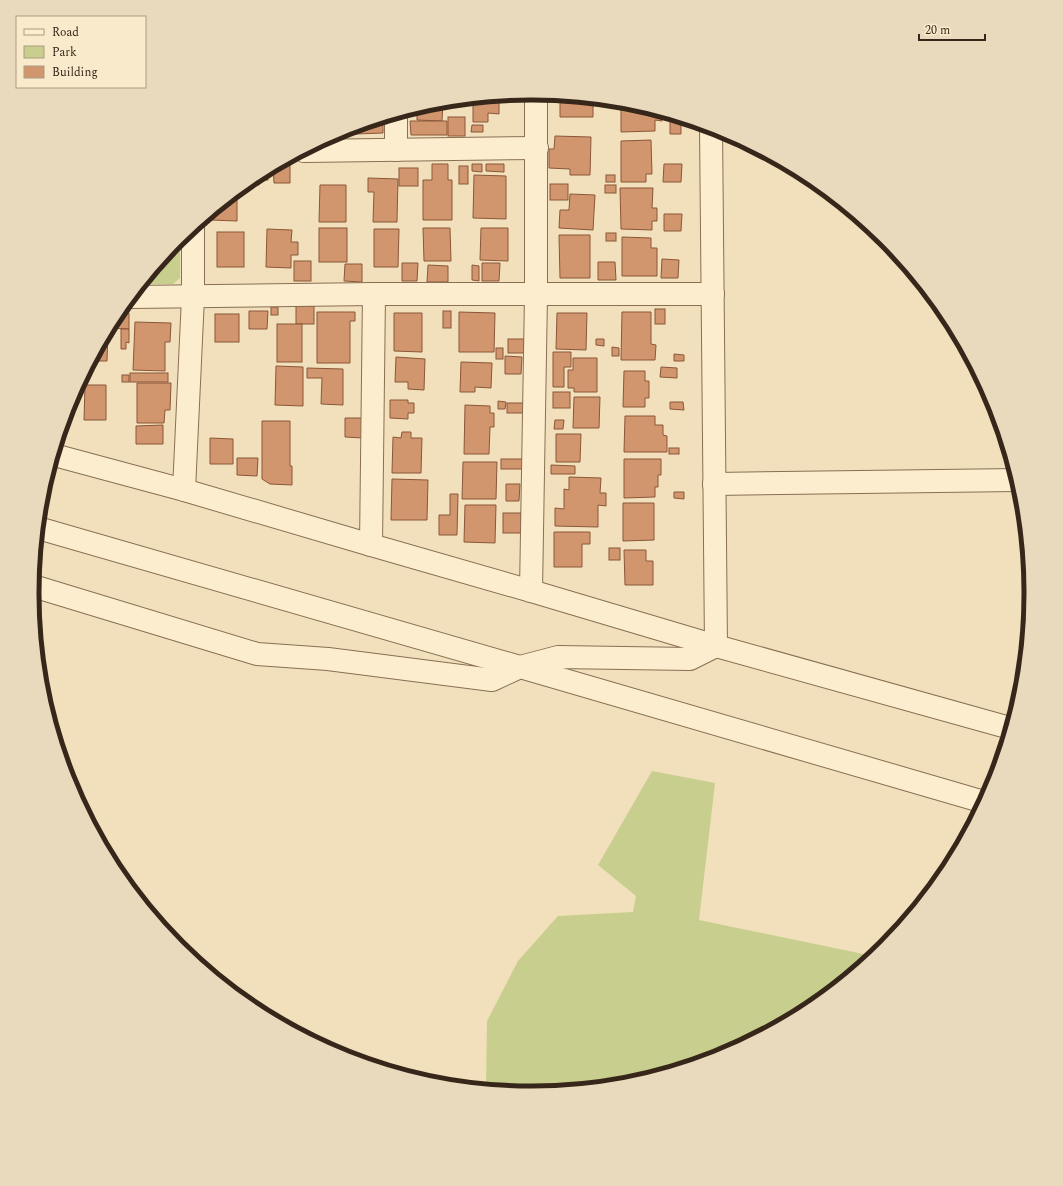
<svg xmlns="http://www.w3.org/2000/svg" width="1063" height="1186" font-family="Spectral,serif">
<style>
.green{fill:#c8cf8e}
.building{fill:#d2966e;stroke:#8a5738}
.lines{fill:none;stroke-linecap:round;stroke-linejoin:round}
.minor-casing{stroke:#896f54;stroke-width:24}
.minor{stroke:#fbedce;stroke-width:22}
.rim{fill:none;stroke:#37271a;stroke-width:5}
</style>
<rect width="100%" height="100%" fill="#f1e0bb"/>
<g class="green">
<polygon points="180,239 180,278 173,284 142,284"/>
<polygon points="652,771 715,783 699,920 873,956 809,1008 722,1055 629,1083 531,1092 486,1088 487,1021 518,961 558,916 633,912 636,896 598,865"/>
</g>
<g class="building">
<polygon points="560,96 593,100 593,117 560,117"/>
<polygon points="499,97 499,114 488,113 488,122 473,122 473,99"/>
<polygon points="443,102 442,121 417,120 417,108 434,103"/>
<polygon points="621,102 629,103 662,113 662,121 655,120 655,131 621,132"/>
<rect x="448" y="117" width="17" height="19"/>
<polygon points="670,117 681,119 681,134 670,134"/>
<polygon points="383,119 383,133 356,134 356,127"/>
<polygon points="410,121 447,121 447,135 411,135"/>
<polygon points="472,125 483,125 483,132 471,132"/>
<polygon points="555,136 591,137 590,175 570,175 570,169 549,168 549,149 554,149"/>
<polygon points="651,140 652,174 646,174 646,182 621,182 621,141"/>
<polygon points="290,164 290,183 274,183 273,167 278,165"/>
<polygon points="432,164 448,164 448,180 452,180 452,220 423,220 423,180 432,180"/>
<polygon points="472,164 482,164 482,172 472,171"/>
<polygon points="486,164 504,164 504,172 486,171"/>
<polygon points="664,164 682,164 681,182 663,182"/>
<rect x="459" y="166" width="9" height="18"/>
<rect x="399" y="168" width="19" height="18"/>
<polygon points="268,170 268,180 263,180 263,173"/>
<polygon points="259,175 259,185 245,185 254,178"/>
<polygon points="474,175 506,176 506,219 473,218"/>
<rect x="606" y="175" width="9" height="7"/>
<polygon points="368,178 398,179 397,222 373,222 374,192 368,192"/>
<rect x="550" y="184" width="18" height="16"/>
<polygon points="320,185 346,185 346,222 319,222"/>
<rect x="605" y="185" width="11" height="8"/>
<polygon points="620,188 653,188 652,208 657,208 657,221 652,221 652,230 621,229"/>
<polygon points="237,192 237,221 211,220 211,213"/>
<polygon points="570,194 595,195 593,230 559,228 560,210 569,210"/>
<polygon points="664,214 682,214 681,231 664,231"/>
<rect x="319" y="228" width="28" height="34"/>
<polygon points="423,228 450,228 451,261 424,261"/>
<polygon points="481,228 508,228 508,261 480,260"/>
<polygon points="267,229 292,230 291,242 298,242 298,255 291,255 291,268 266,267"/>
<polygon points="374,229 399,229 398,267 374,267"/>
<rect x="217" y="232" width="27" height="35"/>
<rect x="606" y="233" width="10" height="8"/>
<polygon points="559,235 590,235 590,278 560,278"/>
<polygon points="622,237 651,238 651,248 657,248 657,276 622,276"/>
<polygon points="662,259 679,260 678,278 661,278"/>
<rect x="294" y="261" width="17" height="20"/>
<polygon points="598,262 615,262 616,280 598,280"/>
<polygon points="402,263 418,263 417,281 402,281"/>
<polygon points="482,263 500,263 499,281 482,281"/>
<polygon points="345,264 362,264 362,282 344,281"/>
<polygon points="428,265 448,266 448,282 427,282"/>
<polygon points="472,265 479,266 479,281 472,280"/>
<rect x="296" y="306" width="18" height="18"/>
<rect x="271" y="307" width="7" height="8"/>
<rect x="655" y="309" width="10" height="15"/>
<polygon points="249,311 268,311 267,329 249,329"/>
<rect x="443" y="311" width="8" height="17"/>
<polygon points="119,312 129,313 129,329 109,328"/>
<polygon points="317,312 355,312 355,321 350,321 350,363 317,363"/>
<polygon points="459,312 495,313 494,352 459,352"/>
<polygon points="622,312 651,312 651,344 656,345 655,360 621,360"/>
<polygon points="394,313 422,313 422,352 394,351"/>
<polygon points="557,313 587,313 586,350 556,349"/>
<rect x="215" y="314" width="24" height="28"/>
<polygon points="135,322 171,323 170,342 165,342 165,371 133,370"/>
<rect x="277" y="324" width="25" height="38"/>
<polygon points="121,329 129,329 129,343 126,342 126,349 121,349"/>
<polygon points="108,331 107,361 92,361"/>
<rect x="508" y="339" width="16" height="14"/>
<polygon points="596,339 604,339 604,346 596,345"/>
<polygon points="612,347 619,348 619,356 612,356"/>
<rect x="496" y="348" width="7" height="11"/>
<polygon points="553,352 571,352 571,367 564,367 564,387 553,387"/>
<polygon points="674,354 684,355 684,361 674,361"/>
<polygon points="505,356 522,357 521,374 505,374"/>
<polygon points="396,357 425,359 424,390 408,389 408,382 395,382"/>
<polygon points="573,358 597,358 597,392 574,392 574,388 568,388 568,370 573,370"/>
<polygon points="461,362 492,363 491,388 475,387 475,392 460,392"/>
<polygon points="276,366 303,367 303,406 275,405"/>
<polygon points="661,367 677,368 677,378 660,377"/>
<polygon points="307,368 343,369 343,405 321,404 322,378 307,378"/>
<polygon points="624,371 645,371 645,381 649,381 649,398 645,398 645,407 623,407"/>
<rect x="130" y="373" width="38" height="9"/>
<rect x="122" y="375" width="7" height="7"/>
<polygon points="137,383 171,383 170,410 165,410 164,423 137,423"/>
<polygon points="85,385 106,385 106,420 84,420"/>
<rect x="553" y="392" width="17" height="16"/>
<polygon points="574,397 600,397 599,428 573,428"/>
<polygon points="390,400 408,400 408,403 414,403 414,413 408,413 408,419 390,418"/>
<polygon points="498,401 506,402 505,409 498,409"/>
<polygon points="670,402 683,402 684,410 670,409"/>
<rect x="507" y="403" width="18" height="10"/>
<polygon points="465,405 490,406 490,413 494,413 494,427 490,427 489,454 464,454"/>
<polygon points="625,416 655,416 655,425 663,425 663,435 667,436 667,452 624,452"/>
<polygon points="345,418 364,418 363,438 345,437"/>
<polygon points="555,420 564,420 563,429 554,429"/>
<polygon points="262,421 290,421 290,466 292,466 292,485 270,484 262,479"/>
<polygon points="163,425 163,444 136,444 136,426"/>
<polygon points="402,432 411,432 411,438 422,438 421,473 392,473 393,437 401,438"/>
<polygon points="556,434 581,434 580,462 556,462"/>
<polygon points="210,438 233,439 233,464 210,464"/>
<rect x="669" y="448" width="10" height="6"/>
<polygon points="237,458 258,458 257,476 237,475"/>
<rect x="501" y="459" width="23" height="10"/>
<polygon points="624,459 661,459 661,475 658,475 658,487 655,487 655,497 624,498"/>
<polygon points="463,462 497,462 496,499 462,499"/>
<polygon points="551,465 575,466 575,474 551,474"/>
<polygon points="569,477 601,478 600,493 606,493 606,506 598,505 598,527 555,526 555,508 564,509 564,489 569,490"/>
<polygon points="392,479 428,480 427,520 391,520"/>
<polygon points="506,484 520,484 519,501 506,501"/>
<polygon points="674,492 684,492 684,499 674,498"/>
<polygon points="450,494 458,494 457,535 439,535 439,515 450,515"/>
<polygon points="623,503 654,503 654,540 623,541"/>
<polygon points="465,505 496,505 495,543 464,542"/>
<rect x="503" y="513" width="18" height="20"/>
<polygon points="554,532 590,532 590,544 582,544 582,567 554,567"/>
<rect x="609" y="548" width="11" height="12"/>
<polygon points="624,550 646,550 646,561 653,561 653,585 625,585"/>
</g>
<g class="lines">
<g class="minor-casing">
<g id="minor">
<polyline points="396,150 396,115"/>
<polyline points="304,151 537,148"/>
<polyline points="131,297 374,294 713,294"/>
<polyline points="54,455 184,490 371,545 531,591 716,646 1010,728"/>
<polyline points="714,484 1017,480"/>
<polyline points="184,490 193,297 193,228"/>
<polyline points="38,528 520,667 558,657 690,659 716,646 711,128"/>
<polyline points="371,545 374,294"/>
<polyline points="33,586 257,654 328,659 492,680 520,667 984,802"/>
<polyline points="531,591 536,295 536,94"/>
</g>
</g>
<use href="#minor" class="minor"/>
</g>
<path d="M0 0H1063V1186H0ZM531 100H532A492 492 0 0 1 1024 592V594A492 492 0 0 1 532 1086H531A492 492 0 0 1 39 594V592A492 492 0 0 1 531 100Z" fill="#e9dabd" fill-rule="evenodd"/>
<path class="rim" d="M531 100H532A492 492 0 0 1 1024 592V594A492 492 0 0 1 532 1086H531A492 492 0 0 1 39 594V592A492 492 0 0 1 531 100Z"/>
<rect x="16" y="16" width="130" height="72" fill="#f8eacb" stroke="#ab9c84"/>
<rect x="24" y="29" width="20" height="6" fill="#fbedce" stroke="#ab9c84"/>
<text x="52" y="36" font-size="12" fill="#37271a">Road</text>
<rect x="24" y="46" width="20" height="12" fill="#c8cf8e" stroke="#ab9c84"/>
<text x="52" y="56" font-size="12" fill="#37271a">Park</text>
<rect x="24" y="66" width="20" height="12" fill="#d2966e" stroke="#ab9c84"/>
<text x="52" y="76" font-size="12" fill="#37271a">Building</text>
<path d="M919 34v6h66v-6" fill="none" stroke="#37271a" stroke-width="2"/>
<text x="925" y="34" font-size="12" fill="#37271a" stroke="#f8eacb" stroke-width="3" paint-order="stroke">20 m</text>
</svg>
